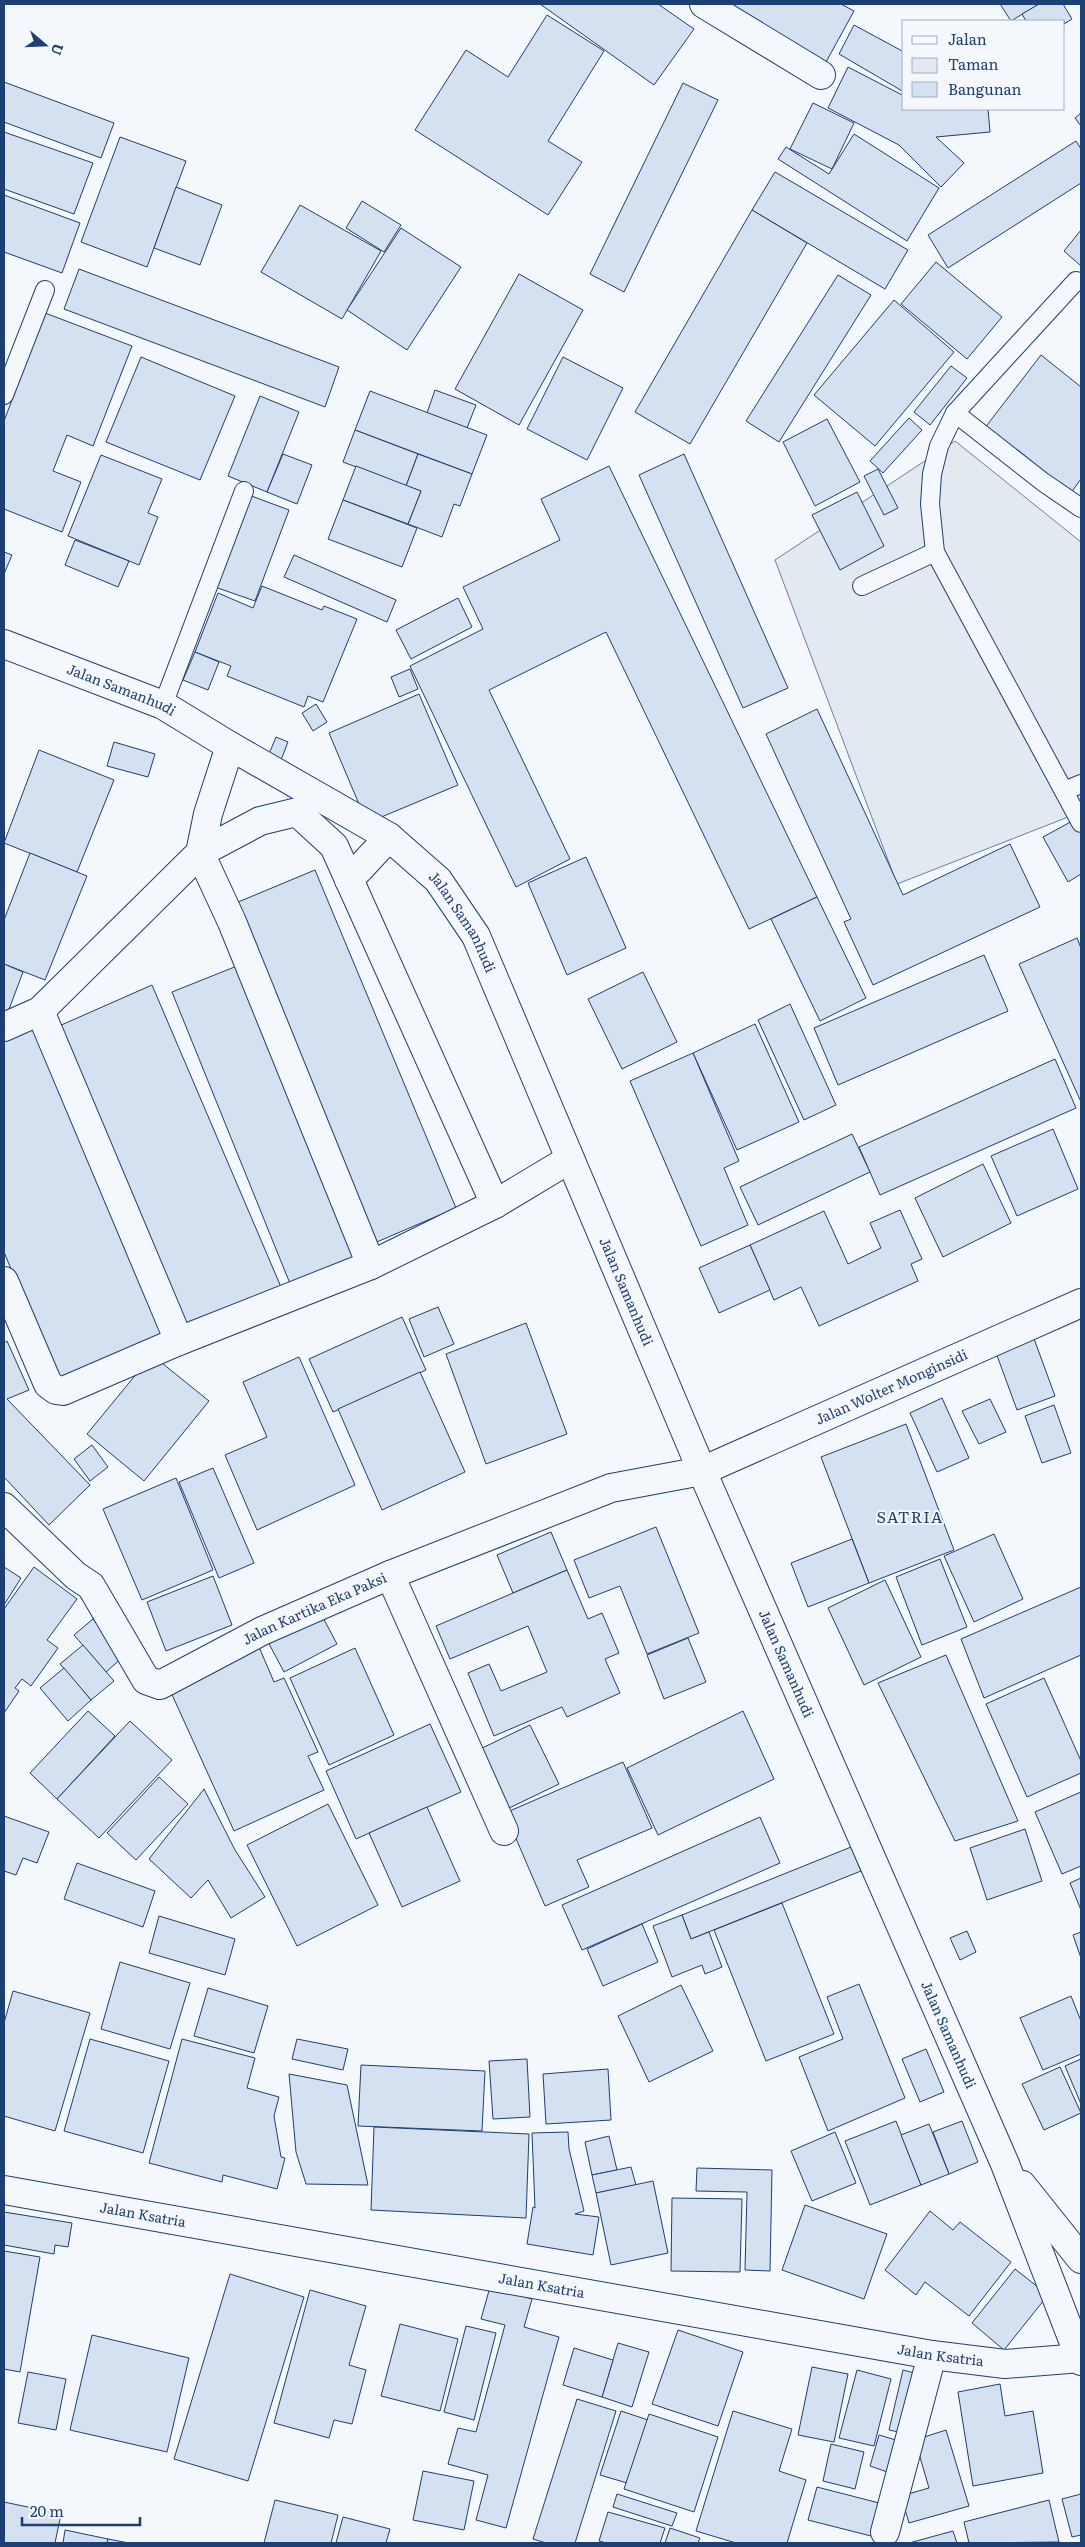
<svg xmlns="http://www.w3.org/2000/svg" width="1085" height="2547" font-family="Literata,serif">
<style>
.green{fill:#e3e9f0;stroke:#687fa3}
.building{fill:#d5e0f0;stroke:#1d3f73}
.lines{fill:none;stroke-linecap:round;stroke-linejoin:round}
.service-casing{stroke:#1d3f73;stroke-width:20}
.minor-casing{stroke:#1d3f73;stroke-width:30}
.tertiary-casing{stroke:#1d3f73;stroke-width:30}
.service{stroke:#f4f7fb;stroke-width:18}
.minor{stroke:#f4f7fb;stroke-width:28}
.tertiary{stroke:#f4f7fb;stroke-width:28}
.labels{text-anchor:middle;stroke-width:4;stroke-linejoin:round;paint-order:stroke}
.street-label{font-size:14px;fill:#1d3f73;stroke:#f4f7fb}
.quarter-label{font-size:16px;letter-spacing:1px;fill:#1d3f73;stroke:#f4f7fb}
</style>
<rect width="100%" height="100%" fill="#f4f7fb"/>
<polygon class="green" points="955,441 1081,542 1081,812 897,884 775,560"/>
<g class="building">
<polygon points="540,4 658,4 694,29 654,85"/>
<polygon points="719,4 841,4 854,11 826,62"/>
<polygon points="1000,4 1039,4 1011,21"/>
<polygon points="1039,4 1063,4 1072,19 1064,24 1064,21 1026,21 1022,14"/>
<polygon points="547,15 604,51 548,141 582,162 548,215 415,130 466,50 508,77"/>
<polygon points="854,25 904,52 904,92 839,54"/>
<polygon points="848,67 904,96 904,109 988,109 990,132 936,137 964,163 941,187 899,145 828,108"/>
<polygon points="4,82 114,123 101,158 4,122"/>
<polygon points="683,83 718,100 624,292 590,274"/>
<polygon points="813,103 854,123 832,169 790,149"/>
<polygon points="1081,113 1081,126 1075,118"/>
<polygon points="4,132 93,163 74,214 4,189"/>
<polygon points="854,134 939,188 907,241 778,159 786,147 829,174"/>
<polygon points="120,137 186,161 147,267 81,242"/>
<polygon points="1076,141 1081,149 1081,183 948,268 928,235"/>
<polygon points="775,172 908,250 885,289 752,210"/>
<polygon points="176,187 222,205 200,265 154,248"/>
<polygon points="4,195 80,223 62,273 4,252"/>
<polygon points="362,201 401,225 384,252 346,228"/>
<polygon points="300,205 381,251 342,319 261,272"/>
<polygon points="752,210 807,243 690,444 635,412"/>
<polygon points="401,228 461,267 407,350 347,310"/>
<polygon points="1081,230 1081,266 1064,251"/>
<polygon points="936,262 1002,317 967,359 901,304"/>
<polygon points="79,269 339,367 325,407 64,309"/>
<polygon points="519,274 583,310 519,425 455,389"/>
<polygon points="838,275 871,295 779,442 746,421"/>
<polygon points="894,300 954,352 875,446 814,395"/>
<polygon points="45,313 132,346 93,446 67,435 53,471 81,482 62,532 4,509 4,421"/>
<polygon points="1041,355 1081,387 1081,479 1070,494 984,429"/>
<polygon points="141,357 235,396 200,480 106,442"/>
<polygon points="563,357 623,388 587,460 527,429"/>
<polygon points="951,366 967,378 930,425 914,412"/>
<polygon points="435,390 476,405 467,428 427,413"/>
<polygon points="370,391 487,435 472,474 355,430"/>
<polygon points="260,396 299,412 267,492 228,476"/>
<polygon points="909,418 922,430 883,473 870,461"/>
<polygon points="827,419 860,482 815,506 783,442"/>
<polygon points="355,430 418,454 406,486 343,462"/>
<polygon points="283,454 312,465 297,504 267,492"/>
<polygon points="418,454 472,474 460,506 454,504 442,537 408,524 421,491 406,486"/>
<polygon points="684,454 788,688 743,708 639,475"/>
<polygon points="101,455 162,479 148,513 158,517 139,565 68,536"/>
<polygon points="356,466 421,491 408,524 343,500"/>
<polygon points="609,466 817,897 749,929 606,632 489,690 570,859 516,887 410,666 483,629 463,587 560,540 541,499"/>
<polygon points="878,469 898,508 884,515 864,476"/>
<polygon points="857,492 884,546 840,570 812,515"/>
<polygon points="246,494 289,510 255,601 212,586"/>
<polygon points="343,500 417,528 402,567 328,539"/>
<polygon points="75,540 129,561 118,587 65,565"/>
<polygon points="4,552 12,555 4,574"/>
<polygon points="294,555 396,600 387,622 284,577"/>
<polygon points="262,586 322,610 324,606 357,619 323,702 308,696 304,707 227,676 231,666 195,652 218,593 253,608"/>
<polygon points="458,598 472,627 411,659 396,630"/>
<polygon points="195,652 219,662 208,690 183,680"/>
<polygon points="410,669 418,689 399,697 391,677"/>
<polygon points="419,694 458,785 367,823 329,733"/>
<polygon points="316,704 327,722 313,731 302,713"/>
<polygon points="817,709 903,895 1010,844 1040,907 873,985 844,922 851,919 766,734"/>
<polygon points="276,737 288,742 281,760 269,754"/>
<polygon points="114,742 155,754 148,777 107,766"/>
<polygon points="39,750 114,780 77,872 4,843"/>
<polygon points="1076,819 1081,828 1081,874 1068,882 1043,837"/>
<polygon points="30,853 87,876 45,980 4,964 4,920"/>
<polygon points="586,857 626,948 567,975 528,883"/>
<polygon points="315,870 456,1208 372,1244 231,905"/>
<polygon points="817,897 866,998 820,1021 771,919"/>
<polygon points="1077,938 1081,948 1081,1102 1019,964"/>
<polygon points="984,955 1008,1011 838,1085 814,1028"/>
<polygon points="4,964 23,972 8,1012 4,1010"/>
<polygon points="242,964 362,1263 293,1291 172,992"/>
<polygon points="643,972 677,1042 622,1069 588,999"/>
<polygon points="152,985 281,1287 179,1332 50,1030"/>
<polygon points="790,1004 836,1105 804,1120 758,1020"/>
<polygon points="44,1024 173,1337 59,1385 4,1252 4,1042"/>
<polygon points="755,1024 799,1122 737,1150 693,1053"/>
<polygon points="693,1053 739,1161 724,1168 748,1225 701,1246 630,1081"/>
<polygon points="1055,1059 1076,1108 880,1195 859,1147"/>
<polygon points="1053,1129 1078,1189 1017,1216 991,1156"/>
<polygon points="852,1134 870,1172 758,1225 740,1187"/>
<polygon points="983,1164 1011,1223 943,1257 915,1198"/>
<polygon points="900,1210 922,1259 911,1264 918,1281 819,1326 801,1287 774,1300 750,1245 824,1211 848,1264 881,1248 870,1223"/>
<polygon points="750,1245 770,1290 719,1313 699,1268"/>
<polygon points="438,1307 454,1344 424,1357 409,1319"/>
<polygon points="402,1317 426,1370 333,1412 309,1359"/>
<polygon points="526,1323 567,1434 486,1464 446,1354"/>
<polygon points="1033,1336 1055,1396 1017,1410 995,1350"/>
<polygon points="7,1341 29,1390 7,1399 90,1485 49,1525 4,1477 4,1343"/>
<polygon points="152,1355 209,1401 144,1481 87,1434"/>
<polygon points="299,1357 355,1485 257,1530 225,1455 267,1437 243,1382"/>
<polygon points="420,1372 465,1472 382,1510 338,1409"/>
<polygon points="942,1398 969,1458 937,1472 910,1413"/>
<polygon points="990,1399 1006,1432 979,1444 962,1411"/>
<polygon points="1054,1405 1071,1453 1042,1463 1025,1416"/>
<polygon points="906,1424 954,1550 869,1583 821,1457"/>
<polygon points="92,1445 108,1467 90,1481 74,1459"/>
<polygon points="213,1468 254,1563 219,1578 179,1482"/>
<polygon points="176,1478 213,1570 142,1600 103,1509"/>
<polygon points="656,1527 699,1633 647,1654 620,1586 589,1598 574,1560"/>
<polygon points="551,1532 567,1570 513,1593 497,1555"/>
<polygon points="994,1534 1023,1599 974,1622 944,1556"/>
<polygon points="852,1539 869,1583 808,1607 791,1563"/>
<polygon points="940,1559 967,1627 922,1645 896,1577"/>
<polygon points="4,1567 21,1578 4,1605"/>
<polygon points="34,1567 77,1599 47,1640 58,1648 31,1686 22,1679 15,1688 19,1691 4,1713 4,1609"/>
<polygon points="567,1570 588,1619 602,1613 619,1653 605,1659 620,1693 567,1717 562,1707 494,1736 468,1673 489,1664 501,1691 547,1672 528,1626 450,1659 436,1626"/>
<polygon points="213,1576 232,1625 166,1651 147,1602"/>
<polygon points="885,1580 921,1657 864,1685 828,1608"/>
<polygon points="1081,1587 1081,1655 984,1698 961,1639"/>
<polygon points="320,1612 337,1644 284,1672 267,1640"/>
<polygon points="93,1619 124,1656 106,1672 74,1635"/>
<polygon points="688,1638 706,1682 664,1699 647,1655"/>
<polygon points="83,1645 114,1681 91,1700 60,1664"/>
<polygon points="259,1647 274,1682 284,1678 318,1752 308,1756 324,1790 234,1831 169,1688"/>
<polygon points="355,1648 394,1735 329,1765 290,1678"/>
<polygon points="946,1655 1018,1821 955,1841 878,1683"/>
<polygon points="64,1668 91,1700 68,1721 40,1688"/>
<polygon points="1044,1678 1081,1761 1081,1773 1027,1797 986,1704"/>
<polygon points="88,1711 115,1736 57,1799 30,1773"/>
<polygon points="743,1711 774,1779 658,1835 627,1768"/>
<polygon points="130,1721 172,1760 99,1838 57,1799"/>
<polygon points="430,1724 461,1792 356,1839 326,1771"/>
<polygon points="530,1725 559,1784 505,1810 476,1751"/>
<polygon points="623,1762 652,1828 577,1860 589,1887 545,1906 505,1813"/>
<polygon points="159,1777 188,1804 136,1860 107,1833"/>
<polygon points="204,1789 235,1850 265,1897 231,1918 208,1880 191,1898 149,1859"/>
<polygon points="1081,1792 1081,1866 1062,1874 1035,1812"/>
<polygon points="328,1804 378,1905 297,1946 247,1845"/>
<polygon points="427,1807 460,1881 402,1907 369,1833"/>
<polygon points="4,1816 49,1832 37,1863 23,1858 16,1875 4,1871"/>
<polygon points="760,1817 780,1863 582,1950 562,1905"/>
<polygon points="1025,1829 1042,1881 987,1900 970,1848"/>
<polygon points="851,1847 861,1871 691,1939 682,1915"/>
<polygon points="77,1863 155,1891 143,1927 64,1899"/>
<polygon points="1081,1878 1081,1910 1070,1883"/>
<polygon points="782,1903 834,2034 766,2061 714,1930"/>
<polygon points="682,1915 691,1939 709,1932 722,1967 705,1974 702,1965 672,1977 653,1926"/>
<polygon points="159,1916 235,1939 225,1975 149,1953"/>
<polygon points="642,1924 658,1962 603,1986 587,1949"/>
<polygon points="967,1931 976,1952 960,1960 950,1938"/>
<polygon points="1081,1932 1081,1958 1073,1935"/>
<polygon points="120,1962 190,1983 170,2049 101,2029"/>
<polygon points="859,1984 905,2098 828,2131 799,2057 843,2039 827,1997"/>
<polygon points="681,1985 713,2051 649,2082 618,2016"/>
<polygon points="208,1988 268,2006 254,2053 194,2036"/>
<polygon points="13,1991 90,2013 55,2131 4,2116 4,2023"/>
<polygon points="1071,1996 1081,2021 1081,2054 1043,2070 1020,2018"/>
<polygon points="90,2039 169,2061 143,2153 64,2131"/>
<polygon points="182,2039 255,2058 247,2088 279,2097 274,2116 281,2157 285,2158 277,2189 223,2175 222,2182 149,2163"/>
<polygon points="297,2039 348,2049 343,2070 292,2059"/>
<polygon points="926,2049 944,2092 920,2102 902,2059"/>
<polygon points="527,2059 530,2117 493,2119 489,2061"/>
<polygon points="1081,2059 1081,2104 1065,2066"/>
<polygon points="361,2065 485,2071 482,2131 358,2126"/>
<polygon points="1060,2067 1081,2113 1044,2130 1022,2084"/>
<polygon points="608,2069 611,2120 546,2124 543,2074"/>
<polygon points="289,2074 347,2085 368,2185 306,2184 296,2152"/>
<polygon points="896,2121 921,2185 870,2205 845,2141"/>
<polygon points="962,2121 978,2162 949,2174 933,2132"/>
<polygon points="929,2124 949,2174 921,2185 901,2135"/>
<polygon points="374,2127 529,2134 526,2218 371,2210"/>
<polygon points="568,2132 569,2149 584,2211 575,2214 599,2217 593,2255 527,2244 533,2207 535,2208 532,2133"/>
<polygon points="835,2132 856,2183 812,2201 791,2151"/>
<polygon points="609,2136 617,2170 592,2175 585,2142"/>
<polygon points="631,2167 636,2185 596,2193 592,2175"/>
<polygon points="697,2168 772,2170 770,2271 745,2270 747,2192 696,2191"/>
<polygon points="653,2181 668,2253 611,2265 596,2193"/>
<polygon points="672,2198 742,2199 740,2272 671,2271"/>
<polygon points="805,2205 887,2234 864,2299 782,2270"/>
<polygon points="930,2211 953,2230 960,2222 1011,2262 969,2316 925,2282 916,2295 885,2270"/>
<polygon points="4,2212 72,2223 68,2247 55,2245 54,2254 4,2245"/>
<polygon points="4,2251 40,2257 20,2372 4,2369"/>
<polygon points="1015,2269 1048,2295 1004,2350 972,2323"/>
<polygon points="230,2274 304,2297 248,2481 174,2459"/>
<polygon points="490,2287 532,2299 524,2327 559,2337 506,2528 476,2520 488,2475 448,2464 458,2428 476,2432 505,2325 481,2319"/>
<polygon points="310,2290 366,2306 349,2365 366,2370 352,2424 334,2420 329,2438 274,2423"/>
<polygon points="400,2324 458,2339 440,2411 381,2396"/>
<polygon points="466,2326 496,2333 474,2420 444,2412"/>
<polygon points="678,2330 743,2352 718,2426 652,2404"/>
<polygon points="92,2335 189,2358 167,2452 70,2430"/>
<polygon points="618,2343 649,2352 632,2407 602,2397"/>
<polygon points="574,2348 613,2360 602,2397 563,2385"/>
<polygon points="812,2367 848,2374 834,2442 798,2435"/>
<polygon points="857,2370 891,2379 874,2446 839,2438"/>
<polygon points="903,2370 922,2375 908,2434 889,2430"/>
<polygon points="28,2372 66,2379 56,2430 18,2423"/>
<polygon points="1000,2384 1005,2416 1033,2411 1043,2473 973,2486 958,2392"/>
<polygon points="577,2399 616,2411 575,2543 546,2543 533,2539"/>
<polygon points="621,2411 648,2420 627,2483 600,2475"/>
<polygon points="733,2411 792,2429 779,2471 806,2480 787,2543 736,2543 696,2531"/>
<polygon points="649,2414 718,2437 694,2512 624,2489"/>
<polygon points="946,2430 969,2506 909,2523 901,2496 929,2488 915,2440"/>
<polygon points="879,2435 906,2443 896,2475 870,2466"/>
<polygon points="831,2444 864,2452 855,2489 823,2481"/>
<polygon points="423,2471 474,2481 464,2530 413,2520"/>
<polygon points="817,2487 883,2504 875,2537 808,2520"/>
<polygon points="617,2494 677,2513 672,2526 613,2507"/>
<polygon points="1081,2494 1081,2535 1072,2537 1062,2499"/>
<polygon points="275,2500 338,2515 331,2543 264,2543"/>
<polygon points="1049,2500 1059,2542 969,2543 964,2522"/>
<polygon points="4,2502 61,2514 55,2543 4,2543"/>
<polygon points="608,2512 665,2528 660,2543 606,2543 599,2541"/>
<polygon points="343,2517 390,2529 386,2543 336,2543"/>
<polygon points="670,2528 700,2538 698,2543 665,2543"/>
<polygon points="65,2530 108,2539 107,2543 63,2543"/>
<polygon points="953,2531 957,2543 909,2543"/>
<polygon points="108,2539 129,2543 107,2543"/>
</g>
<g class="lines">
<g class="service-casing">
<g id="service">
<polyline points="1081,282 1076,281 955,413 939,446 932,474 930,504 935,552 1081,823"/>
<polyline points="4,395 45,290"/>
<polyline points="955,413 1043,482 1081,508"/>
<polyline points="862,586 935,552"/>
<polyline points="163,705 244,491"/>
<polyline points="1064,791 1081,784"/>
</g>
</g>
<g class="minor-casing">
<g id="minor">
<polyline points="704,4 821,75"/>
<polyline points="349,880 389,837"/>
<polyline points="40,1011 179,1341"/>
<polyline points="4,1027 40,1011 200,853 208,814 230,746"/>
<polyline points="371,1265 232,922 200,853 260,821 297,812 334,846 495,1204"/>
<polyline points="4,1281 48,1384 56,1390 63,1391 179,1341 371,1265 495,1204 570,1159"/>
<path id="s1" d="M4 1507 76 1576 91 1586 146 1680 160 1685 262 1631 390 1575 611 1488 702 1471 1081 1303"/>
<polyline points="390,1575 504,1831"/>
<path id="s2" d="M4 2190 932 2355 1005 2364 1081 2358"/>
<polyline points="885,2532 932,2355"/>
</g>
</g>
<g class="tertiary-casing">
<g id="tertiary">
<path id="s3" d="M4 644 163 705 230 746 389 837 438 880 476 936 702 1471 1005 2164 1081 2361"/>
<polyline points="1022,2185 1081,2259"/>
</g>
</g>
<use href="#service" class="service"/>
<use href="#minor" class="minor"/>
<use href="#tertiary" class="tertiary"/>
</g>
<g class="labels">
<g class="street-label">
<text dy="5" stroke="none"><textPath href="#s3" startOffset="126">Jalan Samanhudi</textPath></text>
<text dy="5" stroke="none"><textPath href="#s3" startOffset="546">Jalan Samanhudi</textPath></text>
<text dy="5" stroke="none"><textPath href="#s3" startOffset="951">Jalan Samanhudi</textPath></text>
<text dy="5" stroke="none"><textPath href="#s1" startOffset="1034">Jalan Wolter Monginsidi</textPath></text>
<text dy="5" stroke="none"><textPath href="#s1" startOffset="414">Jalan Kartika Eka Paksi</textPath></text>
<text dy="5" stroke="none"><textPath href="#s3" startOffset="1356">Jalan Samanhudi</textPath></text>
<text dy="5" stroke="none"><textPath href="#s3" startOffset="1761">Jalan Samanhudi</textPath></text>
<text dy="5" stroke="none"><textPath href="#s2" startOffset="141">Jalan Ksatria</textPath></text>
<text dy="5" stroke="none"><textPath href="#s2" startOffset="546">Jalan Ksatria</textPath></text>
<text dy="5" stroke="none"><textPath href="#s2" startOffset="951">Jalan Ksatria</textPath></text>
</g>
<g class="quarter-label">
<text x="910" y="1523">SATRIA</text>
</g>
</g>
<rect width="1085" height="2547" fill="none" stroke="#1d3f73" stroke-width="10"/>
<rect x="902" y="20" width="162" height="90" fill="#f4f7fb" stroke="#9eadc5"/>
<rect x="912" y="36" width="25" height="8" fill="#f4f7fb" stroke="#9eadc5"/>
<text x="948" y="45" font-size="15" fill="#1d3f73">Jalan</text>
<rect x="912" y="58" width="25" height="15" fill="#e3e9f0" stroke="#9eadc5"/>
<text x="948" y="70" font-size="15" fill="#1d3f73">Taman</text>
<rect x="912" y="82" width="25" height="15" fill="#d5e0f0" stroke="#9eadc5"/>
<text x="948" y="95" font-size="15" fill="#1d3f73">Bangunan</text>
<g transform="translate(45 45) rotate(109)" stroke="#f4f7fb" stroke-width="4" paint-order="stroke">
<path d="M0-4L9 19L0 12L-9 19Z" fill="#1d3f73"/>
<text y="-8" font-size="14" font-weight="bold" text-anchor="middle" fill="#1d3f73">U</text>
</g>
<path d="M22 2517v8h118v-8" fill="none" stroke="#1d3f73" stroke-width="2.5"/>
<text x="30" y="2517" font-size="15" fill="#1d3f73" stroke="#f4f7fb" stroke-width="4" paint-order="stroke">20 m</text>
</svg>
